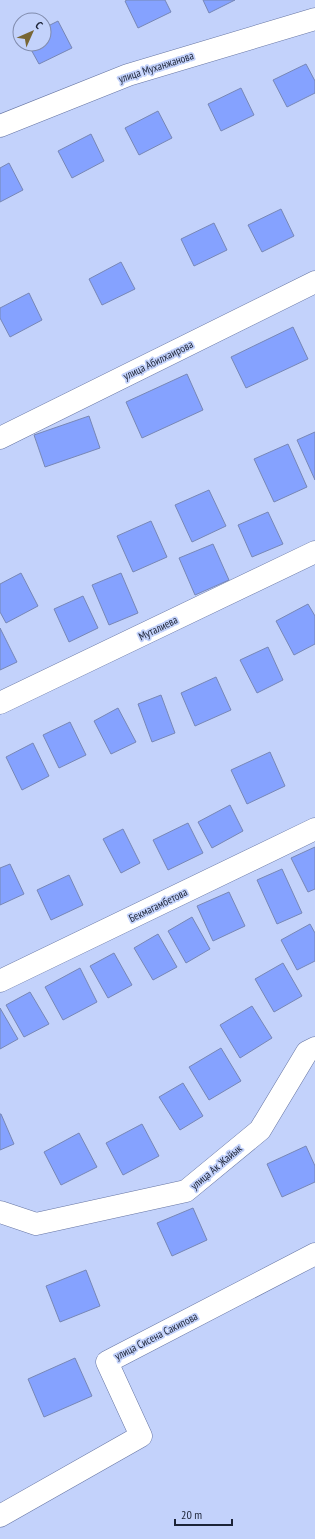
<svg xmlns="http://www.w3.org/2000/svg" width="315" height="1539" font-family="'PT Sans Narrow',sans-serif">
<style>
.building{fill:#85a2ff;stroke:#7787b6}
.lines{fill:none;stroke-linecap:round;stroke-linejoin:round}
.minor-casing{stroke:#6675a3;stroke-width:23}
.minor{stroke:#fff;stroke-width:22}
.labels{text-anchor:middle;stroke-width:3.5;stroke-linejoin:round;paint-order:stroke}
.street-label{font-size:11px;fill:#1d2437;stroke:#c3d2fb}
</style>
<rect width="100%" height="100%" fill="#c3d2fb"/>
<g class="building">
<polygon points="127,0 165,0 171,12 138,28 125,1"/>
<polygon points="203,0 235,0 209,13"/>
<polygon points="58,21 72,48 39,64 28,44 44,44 44,28"/>
<polygon points="306,64 315,81 315,93 287,107 273,80"/>
<polygon points="241,88 254,115 221,131 208,104"/>
<polygon points="158,111 172,138 139,155 125,128"/>
<polygon points="91,134 104,161 72,178 58,151"/>
<polygon points="9,163 23,190 0,202 0,168"/>
<polygon points="281,209 294,236 262,252 248,225"/>
<polygon points="214,223 227,250 194,266 181,239"/>
<polygon points="121,262 135,289 102,305 89,279"/>
<polygon points="29,293 42,320 10,337 0,318 0,308"/>
<polygon points="293,327 308,359 246,388 231,357"/>
<polygon points="187,374 203,410 142,438 126,402"/>
<polygon points="89,416 100,448 45,467 34,435"/>
<polygon points="315,432 315,480 297,440"/>
<polygon points="288,444 307,487 274,502 254,459"/>
<polygon points="209,490 226,526 192,542 175,505"/>
<polygon points="268,512 283,544 252,557 238,525"/>
<polygon points="151,521 167,557 133,572 117,536"/>
<polygon points="213,544 229,580 195,595 179,558"/>
<polygon points="21,573 38,606 6,623 0,612 0,584"/>
<polygon points="121,573 138,613 109,625 92,585"/>
<polygon points="83,596 98,628 69,642 54,609"/>
<polygon points="308,604 315,616 315,644 294,655 276,621"/>
<polygon points="0,628 17,662 0,670"/>
<polygon points="268,647 283,680 257,693 240,660"/>
<polygon points="216,677 231,710 195,726 181,693"/>
<polygon points="161,695 175,733 152,742 138,704"/>
<polygon points="118,708 136,742 111,754 94,721"/>
<polygon points="70,722 86,755 59,768 43,735"/>
<polygon points="33,743 49,776 22,790 6,757"/>
<polygon points="270,752 285,786 247,804 231,770"/>
<polygon points="230,805 243,831 212,848 198,822"/>
<polygon points="188,823 203,853 168,870 153,840"/>
<polygon points="123,829 140,863 121,873 103,839"/>
<polygon points="315,847 315,889 308,892 291,858"/>
<polygon points="10,864 24,894 0,905 0,868"/>
<polygon points="282,869 302,913 277,924 257,880"/>
<polygon points="69,875 83,905 51,920 37,890"/>
<polygon points="229,892 245,926 213,941 197,906"/>
<polygon points="192,917 210,949 186,963 168,931"/>
<polygon points="310,924 315,933 315,961 297,970 281,940"/>
<polygon points="158,934 177,967 153,980 134,948"/>
<polygon points="114,953 132,985 108,998 90,966"/>
<polygon points="283,963 302,996 274,1012 255,979"/>
<polygon points="80,968 97,1002 63,1020 45,987"/>
<polygon points="30,992 49,1024 24,1037 6,1005"/>
<polygon points="252,1006 272,1038 240,1058 220,1025"/>
<polygon points="0,1008 18,1039 0,1049"/>
<polygon points="221,1048 241,1081 209,1100 189,1067"/>
<polygon points="183,1083 203,1116 180,1130 159,1097"/>
<polygon points="0,1114 1,1114 14,1144 0,1150"/>
<polygon points="142,1124 159,1156 123,1175 106,1143"/>
<polygon points="79,1133 97,1167 61,1185 44,1152"/>
<polygon points="306,1146 315,1166 315,1182 282,1197 267,1164"/>
<polygon points="193,1208 207,1240 172,1256 157,1223"/>
<polygon points="86,1270 100,1306 60,1322 46,1286"/>
<polygon points="75,1358 92,1396 44,1417 28,1379"/>
</g>
<g class="lines">
<g class="minor-casing">
<g id="minor">
<polyline points="0,126 128,75 315,19"/>
<polyline points="0,438 315,282"/>
<polyline points="0,703 315,552"/>
<polyline points="0,981 315,829"/>
<polyline points="0,1212 36,1224 186,1191 260,1130 307,1052 315,1048"/>
<polyline points="0,1516 141,1436 107,1362 315,1254"/>
</g>
</g>
<use href="#minor" class="minor"/>
</g>
<g class="labels">
<g class="street-label">
<text transform="translate(156 67) rotate(-18)" y="4">улица Муханжанова</text>
<text transform="translate(158 360) rotate(-26)" y="4">улица Абилхаирова</text>
<text transform="translate(158 628) rotate(-26)" y="4">Муталиева</text>
<text transform="translate(158 905) rotate(-26)" y="4">Бекмагамбетова</text>
<text transform="translate(216 1167) rotate(-40)" y="4">улица Ак Жайык</text>
<text transform="translate(156 1336) rotate(-27)" y="4">улица Сисена Сакипова</text>
</g>
</g>
<g transform="translate(32 32) rotate(45)"><circle r="19" fill="#c3d2fb" stroke="#818cad"/>
<path d="M0-3L7 15L0 10L-7 15Z" fill="#786634"/>
<text y="-6" font-size="11" font-weight="bold" text-anchor="middle" fill="#1d2437">С</text>
</g>
<path d="M175 1519v6h57v-6" fill="none" stroke="#1d2437" stroke-width="2"/>
<text x="181" y="1519" font-size="12" fill="#1d2437" stroke="#c3d2fb" stroke-width="3" paint-order="stroke">20 m</text>
</svg>
